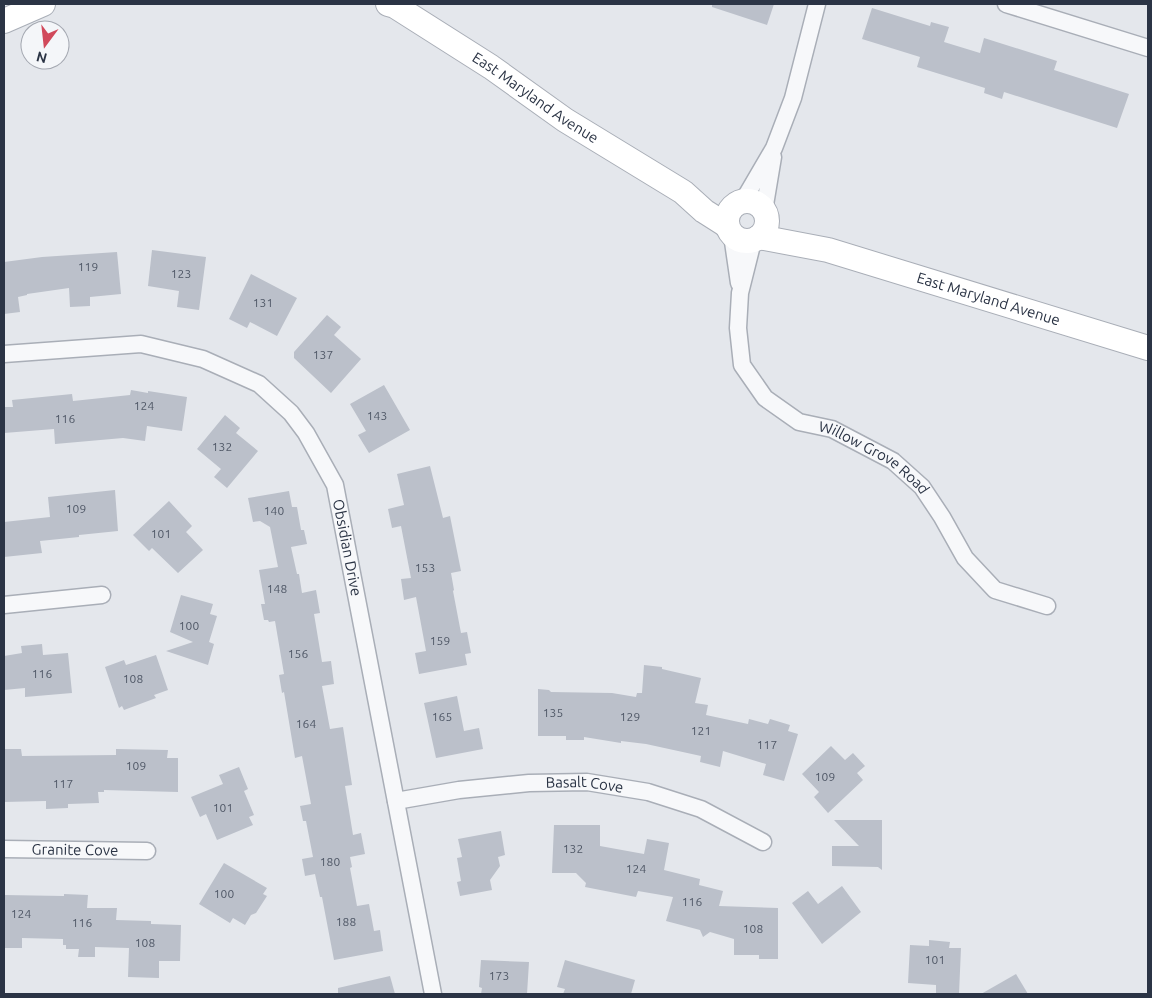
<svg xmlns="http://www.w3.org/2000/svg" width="1152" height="998" font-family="Ubuntu,sans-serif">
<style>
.building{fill:#bbc0ca}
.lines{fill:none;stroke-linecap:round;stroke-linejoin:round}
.street-casing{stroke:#a9aeb7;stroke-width:19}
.secondary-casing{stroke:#a9aeb7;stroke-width:26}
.street{stroke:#f7f8fa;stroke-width:16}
.secondary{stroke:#fff;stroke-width:24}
.labels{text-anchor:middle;stroke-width:4.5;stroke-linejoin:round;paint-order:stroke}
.number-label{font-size:12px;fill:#4f5766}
.street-label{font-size:15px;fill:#2b3445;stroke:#f4f6f9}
</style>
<rect width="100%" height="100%" fill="#e4e7ec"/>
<g class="building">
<polygon points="712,4 774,4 767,25 712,7"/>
<polygon points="872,8 930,26 931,22 949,27 944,42 980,53 984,38 1057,61 1054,70 1129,94 1117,128 1004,92 1002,99 984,93 985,88 917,67 920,57 862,39"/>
<polygon points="152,250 206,257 199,310 177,307 179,291 148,286"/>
<polygon points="117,252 121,294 90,297 90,306 70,307 69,288 27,294 27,295 18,297 20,312 4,314 4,262 42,257"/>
<polygon points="251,274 297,298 277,336 250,322 247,328 229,319"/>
<polygon points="327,315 341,327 334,335 361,359 331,393 294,358 294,352"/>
<polygon points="384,385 410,430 369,453 358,435 366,431 350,404"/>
<polygon points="131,390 148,393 148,391 187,397 182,431 147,426 145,441 123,438 55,444 54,429 4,433 4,407 13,407 12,400 72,394 73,401 130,395"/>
<polygon points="225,415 240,428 236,433 258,451 227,488 214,477 221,469 197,449"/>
<polygon points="430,466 443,518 450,516 461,571 451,573 454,590 453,591 461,633 467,632 471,653 465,654 467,665 419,674 415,653 426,651 416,597 404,600 401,579 411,578 401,526 392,528 388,509 404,505 397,474"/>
<polygon points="115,490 118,531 79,535 79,537 40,541 42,553 4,557 4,522 50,517 48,497"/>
<polygon points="289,491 292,507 297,507 301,530 304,530 307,544 291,547 297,574 299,574 302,593 316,590 320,613 314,614 322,662 331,661 334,684 322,686 330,729 343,727 352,785 345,786 353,835 361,833 365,854 350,857 352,867 350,868 357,906 369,904 374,931 380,930 383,951 334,960 322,897 320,897 315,874 305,876 302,859 313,857 306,821 303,821 300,806 311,804 302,756 295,758 284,692 282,693 279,675 284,674 275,621 269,622 268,620 264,620 261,604 265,604 259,570 278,567 270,527 260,521 253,522 248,498"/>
<polygon points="169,501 192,526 186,532 203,550 178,573 152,548 149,551 133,535"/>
<polygon points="181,595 213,604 210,614 217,616 209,642 214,644 208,665 166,651 193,642 170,632"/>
<polygon points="42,644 43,655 68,653 72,693 25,697 25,688 4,690 4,656 22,653 21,646"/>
<polygon points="156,655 168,690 154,695 156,698 124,710 122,706 119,708 105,667 124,660 126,665"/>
<polygon points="644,665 662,667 662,669 701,678 695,703 708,705 706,715 748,724 749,719 768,724 770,719 790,725 788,731 798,734 784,781 763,775 766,764 723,751 720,767 700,762 701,756 646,744 621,741 621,743 584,737 584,740 566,740 566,736 538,736 538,689 549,690 551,692 612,693 636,697 637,693 642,693"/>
<polygon points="457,696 464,731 479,728 483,749 436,758 424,703"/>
<polygon points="831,746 845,760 853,753 865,766 857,773 863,780 828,813 814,797 819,792 802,774"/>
<polygon points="4,749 21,749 22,756 116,755 116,749 168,750 167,758 178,758 178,792 104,790 104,792 98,792 99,803 68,804 68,808 46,809 46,801 4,802"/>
<polygon points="239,767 248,789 244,791 254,815 249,817 253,825 217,840 206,814 200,817 191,797 223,784 219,775"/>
<polygon points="834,820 882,820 882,870 878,867 832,866 832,846 859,846"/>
<polygon points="554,825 600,825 600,846 644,854 647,839 669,843 664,870 700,879 699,885 723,891 719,906 778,908 778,959 759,959 759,955 734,955 734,939 710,932 703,937 700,930 666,921 673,897 638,891 636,897 585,887 586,883 576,873 552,873"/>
<polygon points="501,831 505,855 498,857 500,866 490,880 492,890 460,896 457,882 461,881 457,858 462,857 458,839"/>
<polygon points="224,863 267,888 263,894 267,896 256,913 251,915 245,925 233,918 230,923 199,904"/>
<polygon points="842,886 861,912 822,944 792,903 808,891 818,904"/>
<polygon points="64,894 88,895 87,908 117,908 116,920 151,921 151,924 181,925 180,961 159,961 159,978 128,977 129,948 95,947 95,957 78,957 79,949 66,949 66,945 63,945 63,939 22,938 22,948 4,948 4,895 64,896"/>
<polygon points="929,940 950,942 949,948 961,948 959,994 936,994 936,985 908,983 910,945 929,946"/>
<polygon points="481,960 529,962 527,994 481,994 482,988 479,987"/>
<polygon points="565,960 635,980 631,994 563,994 565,989 557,987"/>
<polygon points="1016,974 1028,994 981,994"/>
<polygon points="390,976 395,994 338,994 338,988"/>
</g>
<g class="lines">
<g class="street-casing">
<g id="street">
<polyline points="1006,4 1148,48"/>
<polyline points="743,201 774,148 793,98 817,4"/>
<polyline points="764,211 773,157"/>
<polyline points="732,235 739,283"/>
<path id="s1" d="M753 241 740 293 738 328 742 365 765 398 799 422 832 429 893 461 922 487 942 517 965 558 995 590 1047 606"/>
<path id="s2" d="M4 354 141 344 203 359 259 384 291 413 306 433 335 485 433 994"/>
<polyline points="4,605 102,595"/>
<path id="s3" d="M396 801 459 790 529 783 587 782 648 792 701 809 763 842"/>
<path id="s4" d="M4 849 147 851"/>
</g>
</g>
<g class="secondary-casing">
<g id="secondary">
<path id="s5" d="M388 4 395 6 491 67 565 120 683 192 704 211 726 225"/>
<polyline points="4,21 43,4"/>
<circle cx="747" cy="221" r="20"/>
<path id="s6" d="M759 237 828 250 1148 348"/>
</g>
</g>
<use href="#street" class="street"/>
<use href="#secondary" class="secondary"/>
</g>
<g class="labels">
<g class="number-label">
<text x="88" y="271">119</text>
<text x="181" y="278">123</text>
<text x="263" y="307">131</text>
<text x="323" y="359">137</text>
<text x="144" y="410">124</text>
<text x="377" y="420">143</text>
<text x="65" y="423">116</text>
<text x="222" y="451">132</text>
<text x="76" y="513">109</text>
<text x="274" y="515">140</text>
<text x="161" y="538">101</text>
<text x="425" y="572">153</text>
<text x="277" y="593">148</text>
<text x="189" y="630">100</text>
<text x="440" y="645">159</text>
<text x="298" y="658">156</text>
<text x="42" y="678">116</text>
<text x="133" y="683">108</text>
<text x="553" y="717">135</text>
<text x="442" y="721">165</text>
<text x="630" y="721">129</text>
<text x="306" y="728">164</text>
<text x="701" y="735">121</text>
<text x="767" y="749">117</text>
<text x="136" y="770">109</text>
<text x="825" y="781">109</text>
<text x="63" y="788">117</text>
<text x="223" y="812">101</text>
<text x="573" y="853">132</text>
<text x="330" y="866">180</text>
<text x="636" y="873">124</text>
<text x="224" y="898">100</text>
<text x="692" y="906">116</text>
<text x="21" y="918">124</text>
<text x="346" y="926">188</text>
<text x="82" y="927">116</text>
<text x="753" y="933">108</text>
<text x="145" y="947">108</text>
<text x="935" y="964">101</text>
<text x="499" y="980">173</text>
</g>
<g class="street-label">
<text dy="5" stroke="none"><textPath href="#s5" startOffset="175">East Maryland Avenue</textPath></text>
<text dy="5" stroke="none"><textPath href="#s6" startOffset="238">East Maryland Avenue</textPath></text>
<text dy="5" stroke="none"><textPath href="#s1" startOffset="292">Willow Grove Road</textPath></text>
<text dy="5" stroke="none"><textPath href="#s2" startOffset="454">Obsidian Drive</textPath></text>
<text dy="5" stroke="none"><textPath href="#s3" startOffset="190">Basalt Cove</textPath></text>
<text dy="5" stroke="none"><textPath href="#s4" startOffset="71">Granite Cove</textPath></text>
</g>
</g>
<rect width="1152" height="998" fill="none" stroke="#2b3445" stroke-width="10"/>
<g transform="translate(45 45) rotate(195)"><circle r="24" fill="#f4f6f9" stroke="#a4a8b1"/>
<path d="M0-4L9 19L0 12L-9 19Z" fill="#d1495b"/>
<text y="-8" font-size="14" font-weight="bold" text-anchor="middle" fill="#2b3445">N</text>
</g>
</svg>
